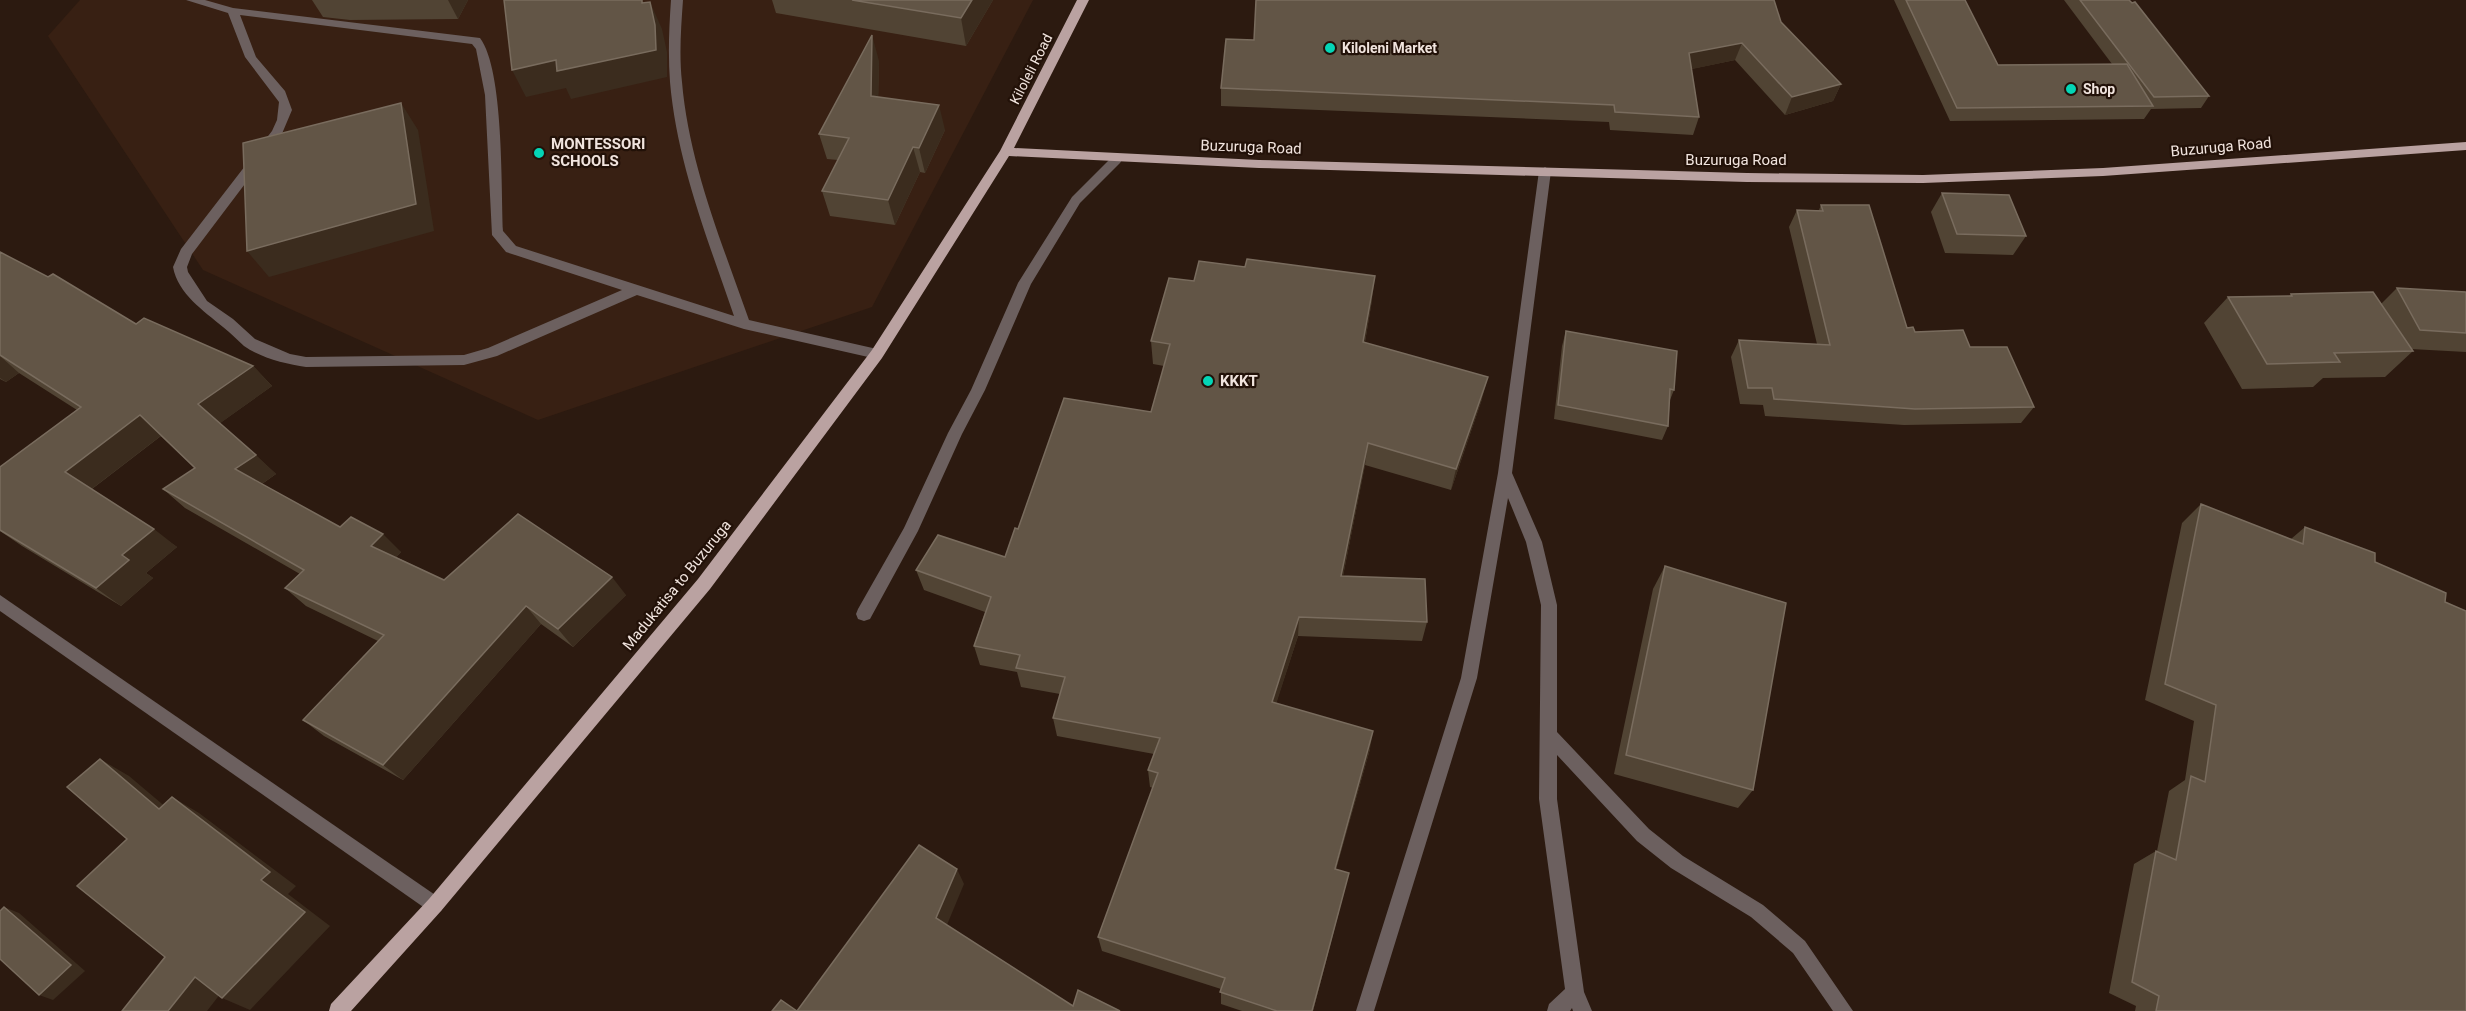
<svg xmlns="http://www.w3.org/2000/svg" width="2466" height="1011" font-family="Roboto,sans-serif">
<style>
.built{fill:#382013}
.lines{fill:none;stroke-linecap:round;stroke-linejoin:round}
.minor{fill:#6c605f;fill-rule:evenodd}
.major{fill:#baa2a1;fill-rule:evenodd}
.wall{fill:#514434}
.shaded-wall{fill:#3b2c1e}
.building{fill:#625546;stroke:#796c5e;stroke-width:1.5}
.poi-dot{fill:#04d5b6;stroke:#221108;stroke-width:2}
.labels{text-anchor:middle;stroke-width:4.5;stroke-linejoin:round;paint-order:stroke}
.far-poi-label{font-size:14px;font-weight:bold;fill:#f1e4de;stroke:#221108;text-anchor:start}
.far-street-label{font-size:14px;fill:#f1e4de;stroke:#221108}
.poi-label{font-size:15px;font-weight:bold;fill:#f1e4de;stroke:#221108;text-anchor:start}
.street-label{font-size:15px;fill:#f1e4de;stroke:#221108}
</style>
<rect width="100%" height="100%" fill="#2c1a10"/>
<polygon class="built" points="80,0 1033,0 872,307 538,420 203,270 48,36"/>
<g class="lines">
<g class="minor">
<path d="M186 0H205L233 8 480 38C504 70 501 187 503 231L516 246 734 316C708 240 677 163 670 82 668 55 669 28 671 0H683C681 28 679 55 682 82 689 164 722 243 749 320L877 349 884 354 877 359 744 329 637 295 497 356 464 365 306 367C286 364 261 358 244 346 237 340 231 333 223 327 204 311 178 294 173 267L181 249 272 131 277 120 279 102 245 57 228 13ZM240 15 472 44 476 49 485 95 492 235 506 252 622 290 488 348 464 355 306 357 290 354 255 339 233 319 207 301 188 272 187 267 192 254 281 136 292 110 285 91 256 57Z"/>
<polygon points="1116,156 1122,160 1120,163 1080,203 1031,284 985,390 962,434 918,531 870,619 864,621 858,619 856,614 858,609 904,528 948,433 971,390 1018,283 1072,197 1112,157"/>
<polygon points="1545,167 1551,171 1512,473 1542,542 1557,605 1557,732 1649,829 1683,856 1763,905 1805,941 1853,1011 1833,1011 1793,953 1751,917 1671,868 1637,841 1557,755 1557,799 1584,992 1592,1011 1573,1011 1572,1008 1570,1011 1547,1011 1549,1004 1565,989 1539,799 1541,605 1526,542 1508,498 1477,678 1374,1011 1356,1011 1461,678 1498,473 1539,171"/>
<polygon points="0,595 441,899 444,905 441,911 435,914 429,911 0,611"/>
</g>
<polygon class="major" points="1077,0 1089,0 1014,148 1259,160 1747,173 1923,175 2103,168 2466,142 2466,150 2103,176 1923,183 1747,182 1259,168 1009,156 882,358 710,589 441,911 351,1011 329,1011 331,1004 429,899 698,579 872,350 1000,151"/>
</g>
<g class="wall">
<polygon points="312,0 468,0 458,19 350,20 323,17"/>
<polygon points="772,0 993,0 966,46 776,13"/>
<polygon points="1894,0 1965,0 1998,65 2112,64 2064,0 2129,0 2209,96 2201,108 2151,109 2144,119 1950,121"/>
<polygon points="1781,22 1841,84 1833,101 1785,115 1735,60 1691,69 1699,117 1693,135 1610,130 1609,122 1221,106 1221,88 1254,40"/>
<polygon points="879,61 878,97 945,130 925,173 920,172 895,225 830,216 822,191 838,160 827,159 819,134"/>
<polygon points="1942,193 2026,236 2013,255 1945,253 1931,212"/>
<polygon points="1821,205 1907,328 1915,332 1970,347 2034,407 2021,423 1904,425 1765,416 1763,405 1740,404 1731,357 1739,340 1817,344 1789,227 1797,210 1819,210"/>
<polygon points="0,252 136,324 253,366 272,386 220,423 276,474 262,484 340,527 401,552 396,557 444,580 626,595 573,647 541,624 403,780 324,736 303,720 378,641 306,606 285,588 300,574 185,508 163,489 195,468 161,436 92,489 177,547 146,573 153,578 121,606 22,546 0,531 0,467 77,410 19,373 6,382 0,379"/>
<polygon points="1194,281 1372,300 1365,342 1482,399 1451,490 1365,465 1343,576 1427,622 1422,641 1298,636 1276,703 1370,749 1336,869 1349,873 1313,1011 1242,1011 1221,1004 1221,989 1102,951 1098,937 1153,788 1150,787 1148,770 1154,754 1057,736 1053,718 1060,694 1021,687 1017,672 980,665 974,646 985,612 924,590 916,570 1005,557 1018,529 1151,412 1164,366 1153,364 1151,341"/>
<polygon points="2397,288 2466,292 2466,352 2411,349 2413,351 2385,377 2323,378 2313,387 2242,389 2204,323 2228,297 2289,296 2291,294 2381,304"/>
<polygon points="1566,331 1674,390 1670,400 1668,426 1662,440 1554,419 1562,346"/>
<polygon points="2201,504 2291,539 2305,527 2375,562 2445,602 2466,1011 2135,1011 2136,1006 2109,993 2134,864 2156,851 2157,851 2169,791 2185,780 2194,721 2145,700 2182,523"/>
<polygon points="1665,566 1753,790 1738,808 1614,774 1653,589"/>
</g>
<g class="shaded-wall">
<polygon points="448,0 468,0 458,19"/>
<polygon points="972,0 993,0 966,46 961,18"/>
<polygon points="650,2 662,29 667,52 667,77 571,99 566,88 526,97 512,70"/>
<polygon points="872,35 879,61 878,122 871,96"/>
<polygon points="1742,43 1735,60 1683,71 1689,53"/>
<polygon points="1841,84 1833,101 1785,115 1792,97"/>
<polygon points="401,103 418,130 434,231 269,277 247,251"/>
<polygon points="939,105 945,130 925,173 919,148"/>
<polygon points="913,147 920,172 895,225 888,200"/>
<polygon points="1375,276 1372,300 1361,365 1363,342"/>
<polygon points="0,356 19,373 6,382 0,378"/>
<polygon points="253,366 272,386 219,424 198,404"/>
<polygon points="1488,377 1482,399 1451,490 1456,469"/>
<polygon points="140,415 162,435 89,491 65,472"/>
<polygon points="1368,443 1365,465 1339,596 1341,576"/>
<polygon points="256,455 276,474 256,488 235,469"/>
<polygon points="154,529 177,547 146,573 153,578 121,606 96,588 122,555"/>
<polygon points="383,534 401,552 389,564 371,546"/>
<polygon points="612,577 626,595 573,647 558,629"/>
<polygon points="526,606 541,624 403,780 383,765"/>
<polygon points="1299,617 1298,636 1271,720 1272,702"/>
<polygon points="1373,731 1370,749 1332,884 1335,869"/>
<polygon points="100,759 129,776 187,825 159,809"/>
<polygon points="172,797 199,813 296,886 288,894 330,926 250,1010 222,998 261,880"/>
<polygon points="957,869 964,884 944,932 936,918"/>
<polygon points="1349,873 1313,1011 1312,1011"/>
<polygon points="4,907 19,913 85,971 53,1000 39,995"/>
<polygon points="195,977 224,989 207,1011 168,1011"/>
</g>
<g class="building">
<polygon points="504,0 642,0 642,3 650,2 655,25 656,50 557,71 556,60 512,70"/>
<polygon points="852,0 972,0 961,18"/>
<polygon points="1256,0 1774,0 1781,22 1841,84 1792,97 1742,43 1689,53 1699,117 1615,112 1614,105 1221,88 1226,39 1254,40"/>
<polygon points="1906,0 1965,0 1998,65 2127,64 2153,106 1957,108"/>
<polygon points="2080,0 2129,0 2132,3 2135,2 2209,96 2154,97"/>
<polygon points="872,35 871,96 939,105 919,148 913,147 888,200 822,191 849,138 819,134"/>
<polygon points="401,103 416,204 247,251 243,143"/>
<polygon points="1942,193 2009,195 2026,236 1957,234"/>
<polygon points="1821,205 1869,205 1907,328 1913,327 1915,332 1963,330 1970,347 2007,347 2034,407 1915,409 1774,399 1772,388 1748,388 1739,340 1830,345 1797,210 1823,211"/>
<polygon points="0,252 48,277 53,274 136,324 144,318 253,366 198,404 256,455 235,469 340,527 351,517 383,534 371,546 444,580 518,514 612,577 558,629 526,606 383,765 303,720 384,635 285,588 304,570 163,489 195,468 140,415 65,472 154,529 122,555 129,560 96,588 0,530 0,467 81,407 0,355"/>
<polygon points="1247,259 1375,276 1363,342 1488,377 1456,469 1368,443 1341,576 1425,579 1427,622 1299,617 1272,702 1373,731 1335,869 1349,873 1312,1011 1277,1011 1220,992 1225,978 1098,937 1158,773 1148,770 1160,738 1053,718 1065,677 1016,668 1020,655 974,646 991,597 916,570 938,535 1005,557 1015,528 1018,529 1064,398 1151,412 1170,344 1151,341 1169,278 1194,281 1199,261 1245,267"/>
<polygon points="2397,288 2466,292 2466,333 2420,330"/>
<polygon points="2373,292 2413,351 2334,353 2340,362 2267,364 2228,297 2292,296 2291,294"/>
<polygon points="1566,331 1677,351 1674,390 1670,389 1668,426 1558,405"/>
<polygon points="2201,504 2303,544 2305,527 2375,553 2375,562 2446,593 2445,602 2466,611 2466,1011 2156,1011 2159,996 2132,982 2156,851 2176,860 2191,776 2205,782 2216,705 2165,684"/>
<polygon points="1665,566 1786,603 1753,790 1626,755"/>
<polygon points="100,759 159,809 172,797 270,872 261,880 305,912 222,998 195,977 168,1011 122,1011 165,957 77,886 127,839 67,787"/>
<polygon points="919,845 957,869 936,918 1073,1006 1078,990 1120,1011 772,1011 781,1000 797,1011"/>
<polygon points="4,907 71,965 39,995 0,959 0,911"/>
</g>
<g class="poi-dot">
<circle cx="1330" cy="48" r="6"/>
<circle cx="2071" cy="89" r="6"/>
<circle cx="539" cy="153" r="6"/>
<circle cx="1208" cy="381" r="6"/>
</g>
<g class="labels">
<g class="far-poi-label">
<text x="1342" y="53">Kiloleni Market</text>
<text x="2083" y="94">Shop</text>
</g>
<g class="far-street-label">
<text transform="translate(1031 69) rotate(-63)" y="5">Kiloleli Road</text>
</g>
<g class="poi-label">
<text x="551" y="149">MONTESSORI<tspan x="551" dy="17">SCHOOLS</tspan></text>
<text x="1220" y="386">KKKT</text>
</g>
<g class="street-label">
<text transform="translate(1251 147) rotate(2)" y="5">Buzuruga Road</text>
<text transform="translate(2221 147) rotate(-5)" y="5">Buzuruga Road</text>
<text x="1736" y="165">Buzuruga Road</text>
<text transform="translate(677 585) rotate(-51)" y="5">Madukatisa to Buzuruga</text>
</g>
</g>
</svg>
